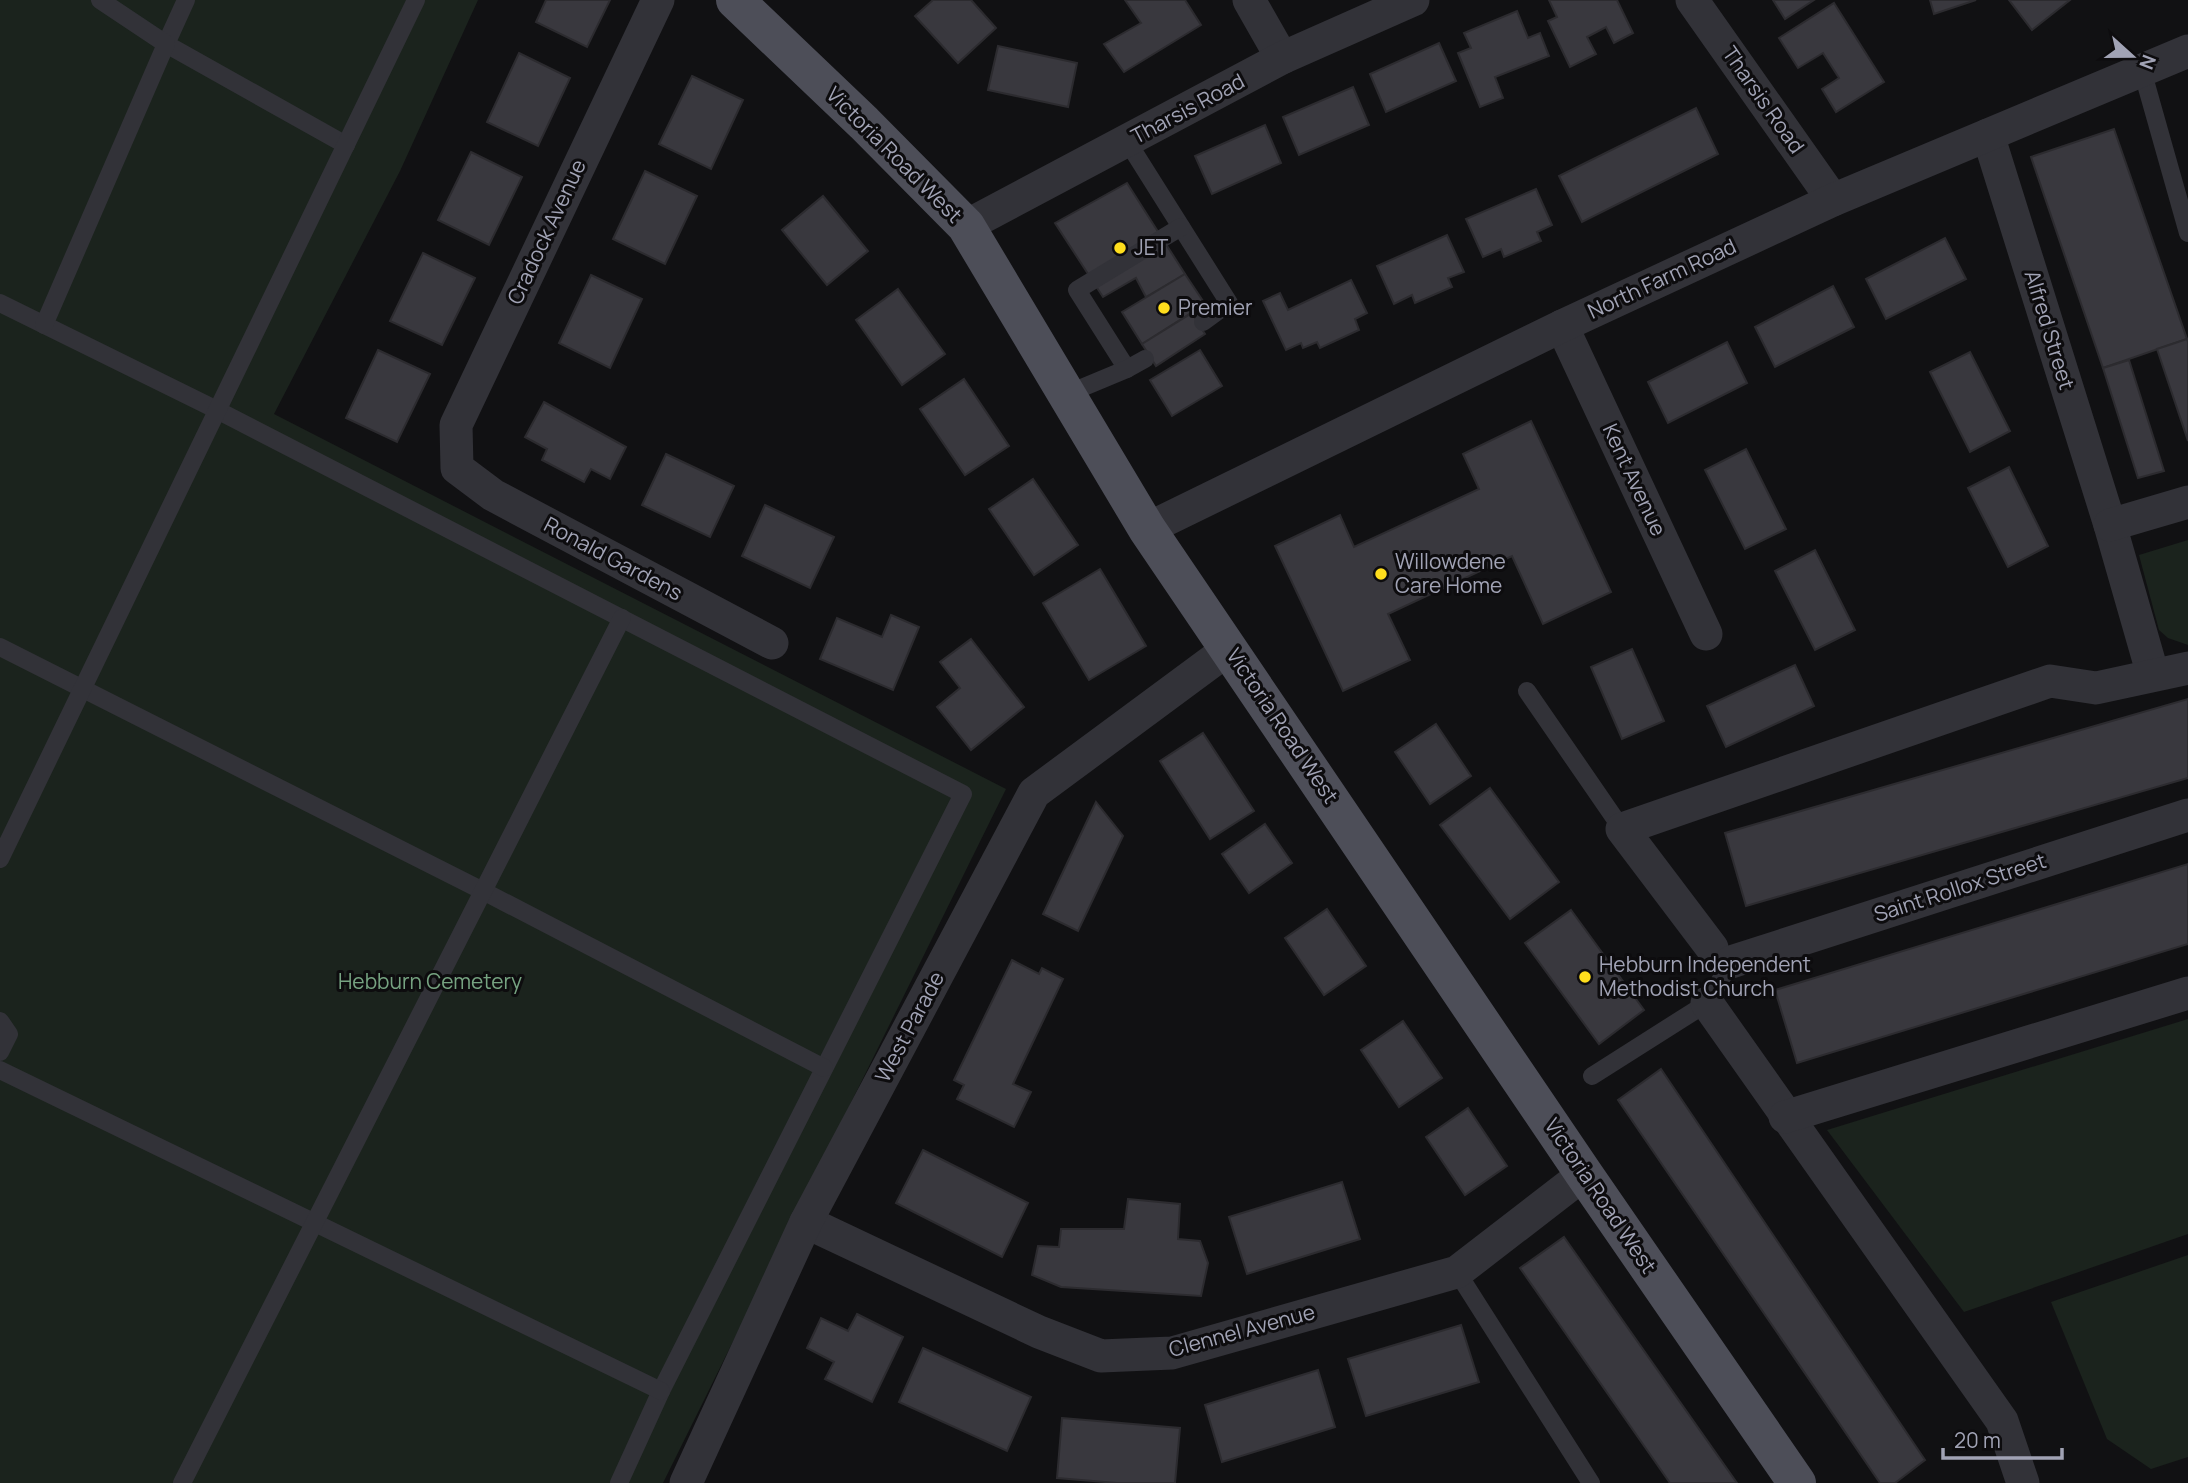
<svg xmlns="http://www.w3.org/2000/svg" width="2188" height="1483" font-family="Manrope,sans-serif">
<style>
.green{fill:#1b231d}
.building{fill:#39383e;stroke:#2c2b2f;stroke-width:2}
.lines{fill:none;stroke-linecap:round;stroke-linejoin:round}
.lane{stroke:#323238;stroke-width:18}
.street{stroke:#323238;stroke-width:33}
.primary{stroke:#4d4e58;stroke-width:38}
.poi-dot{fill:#ffde1d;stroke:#0d0c0e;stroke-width:2.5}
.labels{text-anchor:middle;stroke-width:6;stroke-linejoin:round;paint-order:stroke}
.street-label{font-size:21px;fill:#a1a3b5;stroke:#0d0c0e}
.poi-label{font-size:21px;fill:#a1a3b5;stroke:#0d0c0e;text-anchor:start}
.park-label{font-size:21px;fill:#76a381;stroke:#0d0c0e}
</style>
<rect width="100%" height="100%" fill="#111113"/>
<g class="green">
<polygon points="0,0 478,0 400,171 274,414 1006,789 663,1483 0,1483"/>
<polygon points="2188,540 2188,645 2168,638 2159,630 2139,555"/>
<polygon points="2188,1019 2188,1234 1964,1312 1827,1130"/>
<polygon points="2188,1255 2188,1457 2151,1469 2107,1439 2051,1302"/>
</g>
<g class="building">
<polygon points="546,0 610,0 587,47 536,22"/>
<polygon points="933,0 971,0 996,28 958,63 915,16"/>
<polygon points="1125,0 1185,0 1201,25 1124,72 1104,44 1141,23"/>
<polygon points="1549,0 1617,0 1633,33 1614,43 1606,27 1587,37 1596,54 1570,67 1548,21 1557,17"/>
<polygon points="1773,0 1814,0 1785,19"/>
<polygon points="1930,0 1976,0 1934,14"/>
<polygon points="2009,0 2070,0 2032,30"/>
<polygon points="1834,3 1884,82 1836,112 1822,89 1839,78 1823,53 1798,68 1779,38"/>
<polygon points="1517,11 1528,38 1540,33 1549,56 1495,77 1503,98 1480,107 1458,53 1471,48 1464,33"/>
<polygon points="1439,43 1456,81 1386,112 1370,74"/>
<polygon points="998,46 1077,63 1068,107 988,90"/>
<polygon points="519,53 570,78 538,146 487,122"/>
<polygon points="692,76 743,100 711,169 659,144"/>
<polygon points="1353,87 1369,125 1299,155 1283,117"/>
<polygon points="1696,108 1718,154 1582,222 1559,176"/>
<polygon points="1265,125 1281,163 1212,194 1195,156"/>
<polygon points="2114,129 2187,339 2103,368 2031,157"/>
<polygon points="471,152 522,177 489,245 438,220"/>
<polygon points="645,171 697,196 665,264 613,239"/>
<polygon points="1127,183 1185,274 1146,297 1136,278 1103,297 1055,223"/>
<polygon points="1536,189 1552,225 1537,232 1541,241 1504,257 1501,249 1483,257 1466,219"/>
<polygon points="823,196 868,251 827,285 782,230"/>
<polygon points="1447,235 1464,272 1448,278 1452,287 1415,303 1412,295 1394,304 1377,266"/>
<polygon points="1945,238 1966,279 1886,319 1866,279"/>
<polygon points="423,253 475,278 442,345 390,321"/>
<polygon points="1185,274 1205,304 1142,344 1122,312"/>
<polygon points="591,275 642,299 610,368 559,343"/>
<polygon points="1351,280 1367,313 1355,319 1359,330 1320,348 1317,342 1303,348 1301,343 1286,350 1263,301 1280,293 1288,310"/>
<polygon points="1833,286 1854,327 1775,367 1755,327"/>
<polygon points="898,289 945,354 902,385 856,320"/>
<polygon points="1192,313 1205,334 1156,366 1142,344"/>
<polygon points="2187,339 2188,342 2188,441 2157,349"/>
<polygon points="1727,342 1747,383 1668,423 1648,382"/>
<polygon points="378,350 430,374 397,442 346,418"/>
<polygon points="1200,350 1222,386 1172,416 1150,380"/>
<polygon points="1970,352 2010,431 1970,452 1930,372"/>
<polygon points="2129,360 2164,471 2138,478 2103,368"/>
<polygon points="964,379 1009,446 965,475 920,409"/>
<polygon points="544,402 626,447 610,479 591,469 584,482 542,460 547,449 525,437"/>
<polygon points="1531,421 1611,592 1543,624 1512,556 1388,614 1410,660 1343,691 1275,546 1340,515 1354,547 1479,489 1463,454"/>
<polygon points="1746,449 1786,529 1745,549 1705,470"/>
<polygon points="666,454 734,486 710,537 642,505"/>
<polygon points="2009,467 2048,546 2008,567 1968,488"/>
<polygon points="1033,479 1078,545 1034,575 989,509"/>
<polygon points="765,505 834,537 810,588 742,556"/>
<polygon points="1815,550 1855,630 1815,650 1775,571"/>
<polygon points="1100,569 1146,646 1089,680 1043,603"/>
<polygon points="891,615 919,627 893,690 820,659 837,618 882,637"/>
<polygon points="971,639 1024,707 971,750 937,707 960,688 940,662"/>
<polygon points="1632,649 1664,721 1622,739 1591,667"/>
<polygon points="1795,665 1814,706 1726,747 1707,706"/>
<polygon points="2188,699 2188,778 1746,906 1725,833"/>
<polygon points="1436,724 1471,776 1430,804 1395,752"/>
<polygon points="1203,733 1254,811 1210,839 1160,761"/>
<polygon points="1490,788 1559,882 1510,919 1440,825"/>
<polygon points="1096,802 1123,836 1078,931 1043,914"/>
<polygon points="1265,824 1292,863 1249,893 1222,854"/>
<polygon points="2188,864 2188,944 1797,1063 1775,990"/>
<polygon points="1327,909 1366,966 1324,995 1285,938"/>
<polygon points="1571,910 1644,1010 1599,1044 1525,943"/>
<polygon points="1012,960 1039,974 1042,968 1063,979 1013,1084 1031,1092 1014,1127 957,1099 964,1085 954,1080"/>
<polygon points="1403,1021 1442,1078 1399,1107 1361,1050"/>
<polygon points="1661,1069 1925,1460 1895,1483 1880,1483 1618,1100"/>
<polygon points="1468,1108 1507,1166 1465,1195 1426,1137"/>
<polygon points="923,1150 1028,1203 1002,1257 896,1203"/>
<polygon points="1342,1182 1360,1239 1247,1274 1229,1217"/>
<polygon points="1128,1199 1180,1204 1178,1239 1200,1241 1208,1263 1201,1296 1061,1287 1032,1275 1038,1246 1059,1247 1061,1229 1124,1229"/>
<polygon points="1564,1237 1737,1483 1670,1483 1520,1268"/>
<polygon points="857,1314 903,1337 872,1402 825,1379 834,1362 807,1348 821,1318 848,1331"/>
<polygon points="1461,1325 1479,1382 1366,1416 1348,1359"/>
<polygon points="923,1348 1031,1397 1007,1451 899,1402"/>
<polygon points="1318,1370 1335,1427 1222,1462 1205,1405"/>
<polygon points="1062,1418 1180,1428 1175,1483 1117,1483 1057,1478"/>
</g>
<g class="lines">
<g class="lane">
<polyline points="186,0 166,44 346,145"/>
<polyline points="2142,70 2188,233"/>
<polyline points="1127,141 1229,303 1203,322"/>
<polyline points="0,303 217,410 963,794 661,1391 619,1483"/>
<polyline points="44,325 166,44 100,0"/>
<polyline points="1127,369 1077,290 1181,227"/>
<polyline points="1067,394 1127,369 1145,359"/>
<polyline points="0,647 483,891 824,1068"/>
<polyline points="1527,691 1622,829"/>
<polyline points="0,859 416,0"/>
<polyline points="0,1021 9,1034 0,1052"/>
<polyline points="0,1070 661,1391"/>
<polyline points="1592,1076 1707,1003 1731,962"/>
<polyline points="1457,1272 1591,1483"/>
<polyline points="182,1483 622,618"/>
</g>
<g class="street">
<polyline points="658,0 456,425 457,468 493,495 772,643"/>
<polyline points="1249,0 1282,58"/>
<polyline points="1692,0 1833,200"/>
<polyline points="1988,135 2110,525 2153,675"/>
<polyline points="966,226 1282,58 1413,0"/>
<polyline points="1562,326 1706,634"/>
<polyline points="2110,525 2188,502"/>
<polyline points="1147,529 1562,326 1833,200 2188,51"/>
<polyline points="1712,948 1622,829 2050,681 2096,688 2188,668"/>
<polyline points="1731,962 2188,815"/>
<polyline points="1707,1003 2002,1421 2023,1483"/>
<polyline points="1785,1117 2188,993"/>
<polyline points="806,1222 1039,1332 1101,1356 1172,1353 1457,1272 1584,1174"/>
<polyline points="686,1483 806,1222 1034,793 1230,648"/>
</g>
<polyline class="primary" points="735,0 864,123 966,226 1147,529 1584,1174 1797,1483"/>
</g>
<g class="poi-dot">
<circle cx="1120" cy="248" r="7"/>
<circle cx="1164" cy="308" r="7"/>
<circle cx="1381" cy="574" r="7"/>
<circle cx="1585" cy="977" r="7"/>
</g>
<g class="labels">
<g class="street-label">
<text transform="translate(1763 100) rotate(55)" y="7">Tharsis Road</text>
<text transform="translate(1188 109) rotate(-28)" y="7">Tharsis Road</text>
<text transform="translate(894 155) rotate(45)" y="7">Victoria Road West</text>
<text transform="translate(547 232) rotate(-65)" y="7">Cradock Avenue</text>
<text transform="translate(1662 279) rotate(-25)" y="7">North Farm Road</text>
<text transform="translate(2049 330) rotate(73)" y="7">Alfred Street</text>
<text transform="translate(1634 480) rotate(65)" y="7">Kent Avenue</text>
<text transform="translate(613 559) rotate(28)" y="7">Ronald Gardens</text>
<text transform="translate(1282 726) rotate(56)" y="7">Victoria Road West</text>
<text transform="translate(1960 888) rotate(-18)" y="7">Saint Rollox Street</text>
<text transform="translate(910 1027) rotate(-62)" y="7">West Parade</text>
<text transform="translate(1600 1196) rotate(56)" y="7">Victoria Road West</text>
<text transform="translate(1242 1331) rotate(-15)" y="7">Clennel Avenue</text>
</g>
<g class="poi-label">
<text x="1134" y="255">JET</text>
<text x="1178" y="315">Premier</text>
<text x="1395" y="569">Willowdene<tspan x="1395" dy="24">Care Home</tspan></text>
<text x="1599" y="972">Hebburn Independent<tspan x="1599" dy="24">Methodist Church</tspan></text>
</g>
<g class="park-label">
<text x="430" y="989">Hebburn Cemetery</text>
</g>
</g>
<g transform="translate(2132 56) rotate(111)" stroke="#0d0c0e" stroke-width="5" paint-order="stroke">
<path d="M0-5L12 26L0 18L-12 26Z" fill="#a1a3b5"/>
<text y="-10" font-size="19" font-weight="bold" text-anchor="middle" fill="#a1a3b5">N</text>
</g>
<path d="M1943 1448v10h119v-10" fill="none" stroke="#a1a3b5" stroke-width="3.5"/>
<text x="1954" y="1448" font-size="21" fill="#a1a3b5" stroke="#0d0c0e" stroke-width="5" paint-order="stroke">20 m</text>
</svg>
